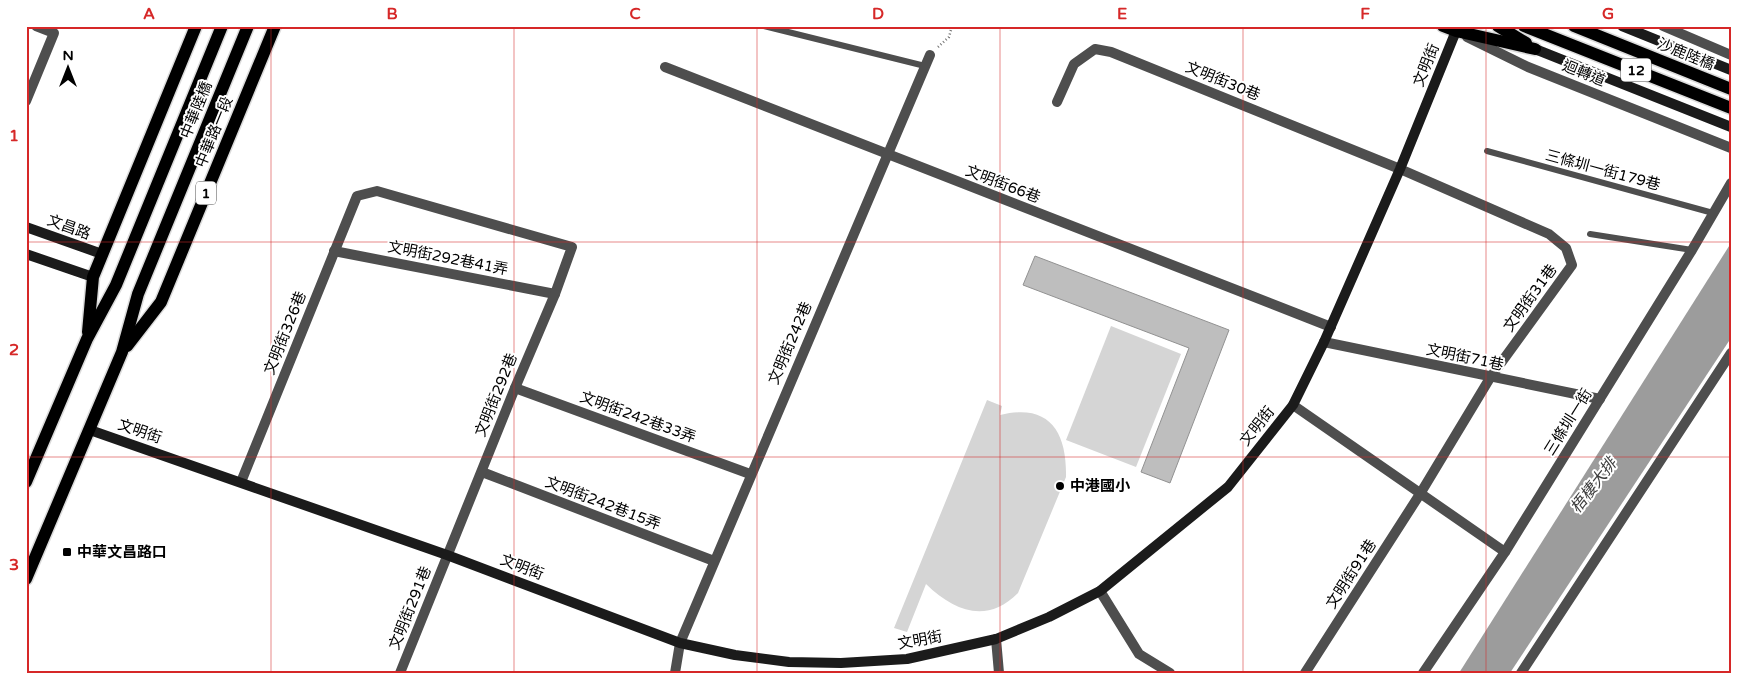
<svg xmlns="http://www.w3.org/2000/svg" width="1757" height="699" font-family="'Varela Round','Noto Sans TC',sans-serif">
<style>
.green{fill:#d5d5d5}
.water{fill:#9c9c9c}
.building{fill:#bebebe;stroke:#929292}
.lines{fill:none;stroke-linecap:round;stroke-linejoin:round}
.primary-casing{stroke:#dbdbdb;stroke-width:15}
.path{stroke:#707070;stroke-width:2.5;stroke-dasharray:1 2.5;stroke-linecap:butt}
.lane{stroke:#4e4e4e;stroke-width:6}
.street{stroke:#4e4e4e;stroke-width:10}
.secondary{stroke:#1b1b1b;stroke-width:10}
.primary{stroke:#000;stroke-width:12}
.grid{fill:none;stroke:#d62828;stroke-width:1;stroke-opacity:0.55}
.poi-dot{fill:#000;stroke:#fff;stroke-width:2}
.labels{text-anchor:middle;stroke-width:4;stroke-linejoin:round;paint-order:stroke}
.shield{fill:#fff;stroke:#4c4c4c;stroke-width:1}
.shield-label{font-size:14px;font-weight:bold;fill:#000}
.street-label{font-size:15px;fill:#000;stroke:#fff}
.poi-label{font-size:15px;font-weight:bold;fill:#000;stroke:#fff;text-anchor:start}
.water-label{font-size:16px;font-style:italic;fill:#3d3d3d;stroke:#fff}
.neatline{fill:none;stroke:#d62828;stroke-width:2}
.grid-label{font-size:16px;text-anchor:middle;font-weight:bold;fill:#d62828}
</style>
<rect width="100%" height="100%" fill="#fff"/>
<g class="green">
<polygon points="1111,326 1181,354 1136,467 1066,440"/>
<path d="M987 400 1002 406 1000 415C1049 403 1067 431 1066 477L1018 593C987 624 955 612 926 584L907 632 894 628Z"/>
</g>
<polygon class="water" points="1731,243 1731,338 1510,673 1459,673"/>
<polygon class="building" points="1035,256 1229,330 1170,483 1141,472 1189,348 1023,285"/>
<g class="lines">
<g class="primary-casing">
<g id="primary">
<polyline points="1443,26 1456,31 1535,49"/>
<polyline points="1498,26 1526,43"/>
<polyline points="1524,26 1731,108"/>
<polyline points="1574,26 1731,89"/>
<polyline points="88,332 93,277 196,26"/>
<polyline points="127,346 161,302 275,26"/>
<polyline points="26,482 87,339 116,285 222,26"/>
<polyline points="26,579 122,352 138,294 248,26"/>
</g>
</g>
<polyline class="path" points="938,47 949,37 952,26"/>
<g class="lane">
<polyline points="764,26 925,66"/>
<polyline points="1487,151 1713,213"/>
<polyline points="1590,234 1692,250"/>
</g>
<g class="street">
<polyline points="1663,26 1731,55"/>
<polyline points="1467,37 1528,67 1731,148"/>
<polyline points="665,67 1331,327"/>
<polyline points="26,101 54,33 36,26"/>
<polyline points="1057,102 1074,64 1095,49 1111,52 1400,169 1549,234 1566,248 1572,265 1490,378 1420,494 1305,673"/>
<polyline points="334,251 555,294"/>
<polyline points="1324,342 1600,399"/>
<polyline points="515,388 750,474"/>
<polyline points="1293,405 1505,552"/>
<polyline points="482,472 714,561"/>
<polyline points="241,482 357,196 377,191 572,247 555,294 515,388 400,673"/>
<polyline points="1100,591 1139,654 1170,673"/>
<polyline points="996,639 999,673"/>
<polyline points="675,673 680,643 930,55"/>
<polyline points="1423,673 1505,552 1692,250 1731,183"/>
<polyline points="1521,673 1731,353"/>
</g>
<g class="secondary">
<polyline points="1622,26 1731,70"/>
<polyline points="1535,49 1731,127"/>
<polyline points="26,227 102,254"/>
<polyline points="26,254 93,277"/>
<polyline points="90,430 447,555 680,643 735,655 789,662 841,663 907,659 996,639 1049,617 1100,591 1228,487 1293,405 1324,342 1400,169 1456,31"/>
</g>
<use href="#primary" class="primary"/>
</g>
<path class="grid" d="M271 26V673M514 26V673M757 26V673M1000 26V673M1243 26V673M1486 26V673M26 242H1731M26 457H1731"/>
<g class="poi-dot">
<circle cx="1060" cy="486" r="5"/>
<rect x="62" y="547" width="10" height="10" rx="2.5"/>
</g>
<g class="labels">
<g class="shield">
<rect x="1621" y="58.5" width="30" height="23" rx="4"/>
<rect x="196" y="181.5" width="20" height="23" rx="4"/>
</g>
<g class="shield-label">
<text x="1636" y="75">12</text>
<text x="206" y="198">1</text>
</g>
<g class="street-label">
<text transform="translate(1686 54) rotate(22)" y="5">沙鹿陸橋</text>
<text transform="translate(1426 65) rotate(-68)" y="5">文明街</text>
<text transform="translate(1584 73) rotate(22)" y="5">迴轉道</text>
<text transform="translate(1223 81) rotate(22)" y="5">文明街30巷</text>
<text transform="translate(196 110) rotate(-68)" y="5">中華陸橋</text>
<text transform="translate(214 132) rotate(-68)" y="5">中華路一段</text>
<text transform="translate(1603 170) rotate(15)" y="5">三條圳一街179巷</text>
<text transform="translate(1003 184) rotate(21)" y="5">文明街66巷</text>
<text transform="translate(69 227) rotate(20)" y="5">文昌路</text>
<text transform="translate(448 258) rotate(11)" y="5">文明街292巷41弄</text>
<text transform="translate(1530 298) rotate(-54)" y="5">文明街31巷</text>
<text transform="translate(285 333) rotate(-68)" y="5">文明街326巷</text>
<text transform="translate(790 343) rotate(-67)" y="5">文明街242巷</text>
<text transform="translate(1465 357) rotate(12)" y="5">文明街71巷</text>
<text transform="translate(496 395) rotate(-68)" y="5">文明街292巷</text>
<text transform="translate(638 417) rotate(20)" y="5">文明街242巷33弄</text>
<text transform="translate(1568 422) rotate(-58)" y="5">三條圳一街</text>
<text transform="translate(1257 426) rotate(-51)" y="5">文明街</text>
<text transform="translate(140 431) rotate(19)" y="5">文明街</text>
<text transform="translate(603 503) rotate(21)" y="5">文明街242巷15弄</text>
<text transform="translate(522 567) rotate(21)" y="5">文明街</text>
<text transform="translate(1351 574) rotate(-57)" y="5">文明街91巷</text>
<text transform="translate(410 608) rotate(-68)" y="5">文明街291巷</text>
<text transform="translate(920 640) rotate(-10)" y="5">文明街</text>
</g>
<g class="poi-label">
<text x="1070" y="491">中港國小</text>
<text x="77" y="557">中華文昌路口</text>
</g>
<g class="water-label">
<text transform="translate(1593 485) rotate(-52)" y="6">梧棲大排</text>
</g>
</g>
<rect width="1757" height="699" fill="none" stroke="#ffffff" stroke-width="55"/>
<g transform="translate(68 68)" stroke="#ffffff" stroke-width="4" paint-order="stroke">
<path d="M0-4L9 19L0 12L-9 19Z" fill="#000000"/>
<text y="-8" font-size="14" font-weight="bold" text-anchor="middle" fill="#000000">N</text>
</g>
<rect x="28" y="28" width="1702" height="644" class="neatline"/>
<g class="grid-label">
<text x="149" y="19">A</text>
<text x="392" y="19">B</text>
<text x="635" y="19">C</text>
<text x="878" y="19">D</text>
<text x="1122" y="19">E</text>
<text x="1365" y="19">F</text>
<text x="1608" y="19">G</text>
<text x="14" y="141">1</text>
<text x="14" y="355">2</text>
<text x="14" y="570">3</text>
</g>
</svg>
